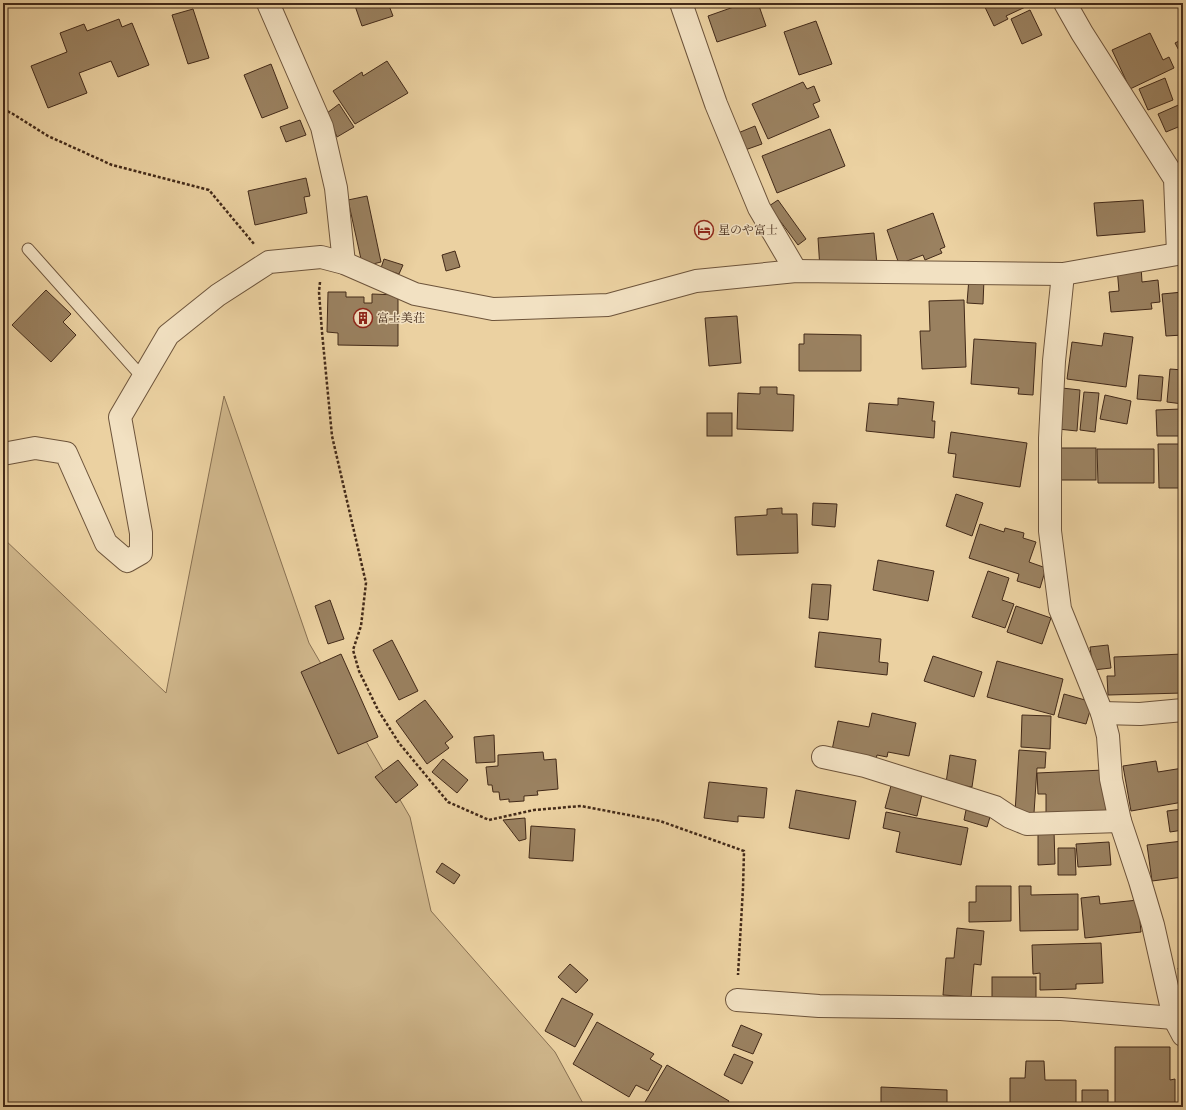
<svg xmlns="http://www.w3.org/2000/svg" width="1186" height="1110" font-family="'IM FELL Double Pica','Noto Serif JP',serif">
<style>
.green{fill:#ceb58a;stroke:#887052}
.building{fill:#9a8160;stroke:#432a19}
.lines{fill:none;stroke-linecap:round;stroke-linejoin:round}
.service-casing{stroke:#6d543b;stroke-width:13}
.minor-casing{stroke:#6d543b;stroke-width:24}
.path{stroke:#432a19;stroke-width:2.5;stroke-dasharray:3 2;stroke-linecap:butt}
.service{stroke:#f2e1c2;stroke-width:11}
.minor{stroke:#f2e1c2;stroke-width:22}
.labels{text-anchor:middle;stroke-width:3;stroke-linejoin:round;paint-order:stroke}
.poi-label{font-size:12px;fill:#432a19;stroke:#f2e1c2;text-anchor:start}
</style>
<rect width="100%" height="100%" fill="#ebd1a1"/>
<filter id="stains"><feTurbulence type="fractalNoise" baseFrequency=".005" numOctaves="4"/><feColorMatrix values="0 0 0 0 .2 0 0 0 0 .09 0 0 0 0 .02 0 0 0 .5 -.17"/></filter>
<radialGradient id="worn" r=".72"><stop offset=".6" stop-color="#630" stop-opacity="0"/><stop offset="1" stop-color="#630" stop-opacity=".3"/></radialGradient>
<polygon class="green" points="224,396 309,643 410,817 431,911 555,1052 585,1107 3,1107 3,538 166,693"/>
<g class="building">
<polygon points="354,3 388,3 393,16 362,26"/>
<polygon points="745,3 758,3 766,26 717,42 708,16"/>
<polygon points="983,3 1034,3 1006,16 1008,19 994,26"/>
<polygon points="193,9 209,58 188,64 172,15"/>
<polygon points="1030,10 1042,35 1022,44 1011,19"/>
<polygon points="119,19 122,27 132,23 149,65 118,77 111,61 79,73 87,93 48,108 31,66 67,52 60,33 84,24 87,31"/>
<polygon points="816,21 832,64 799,75 784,32"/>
<polygon points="1150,33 1163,60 1169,57 1174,68 1130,89 1112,50"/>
<polygon points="1183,39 1183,58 1175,43"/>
<polygon points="387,61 408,93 355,124 333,91 362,72 363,76"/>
<polygon points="271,64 288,108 262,118 244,75"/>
<polygon points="1165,78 1173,100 1148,110 1139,89"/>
<polygon points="803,82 807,89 814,86 820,101 813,104 819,117 768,139 752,104"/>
<polygon points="1183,103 1183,125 1166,132 1158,114"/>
<polygon points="339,104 354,127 337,137 327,113"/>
<polygon points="300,120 306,135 286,142 280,127"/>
<polygon points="755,126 762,144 745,150 738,133"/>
<polygon points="830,129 845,166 777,193 762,156"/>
<polygon points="306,178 310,196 304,197 307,213 255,225 248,191"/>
<polygon points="367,196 381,262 369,265 361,259 348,200"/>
<polygon points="778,200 806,239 798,245 769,206"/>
<polygon points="1143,200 1145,232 1097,236 1094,203"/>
<polygon points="933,213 945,247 940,249 942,253 925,260 923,255 899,264 887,230"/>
<polygon points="874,233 877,264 820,269 818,238"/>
<polygon points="455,251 460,267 446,271 442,255"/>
<polygon points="384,259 403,265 399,274 381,268"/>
<polygon points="1141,266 1142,282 1158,280 1160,302 1151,303 1152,309 1111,312 1109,292 1119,291 1117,268"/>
<polygon points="969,278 984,279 983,304 967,303"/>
<polygon points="46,290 71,314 63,322 76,335 51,362 12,325"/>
<polygon points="328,292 346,292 346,297 364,297 364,303 372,303 372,294 398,295 398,346 338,345 338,333 327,332"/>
<polygon points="1183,292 1183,335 1166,336 1162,294"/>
<polygon points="964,300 966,367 922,369 920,331 930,331 929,301"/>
<polygon points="737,316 741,363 709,366 705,318"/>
<polygon points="1104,333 1133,337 1126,387 1067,379 1072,342 1102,346"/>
<polygon points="804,334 861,335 861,371 799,371 799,344 804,344"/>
<polygon points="974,339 1036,343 1033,395 1018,394 1019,388 971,384"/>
<polygon points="1170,369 1183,370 1183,404 1167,402"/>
<polygon points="1139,375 1163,377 1161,401 1137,399"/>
<polygon points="760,387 777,387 777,394 794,395 793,431 737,429 738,393 760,394"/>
<polygon points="1062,388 1080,390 1077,431 1058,429"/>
<polygon points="1084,392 1099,393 1095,432 1080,430"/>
<polygon points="1105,395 1131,401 1127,424 1100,419"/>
<polygon points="898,398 934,402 932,421 935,421 934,438 866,431 869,403 898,405"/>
<polygon points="1181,409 1181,436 1157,436 1156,410"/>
<rect x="707" y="413" width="25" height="23"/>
<polygon points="951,432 1027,443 1020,487 953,477 956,454 948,453"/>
<polygon points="1158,444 1183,444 1183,488 1159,488"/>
<rect x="1061" y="448" width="35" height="32"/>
<polygon points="1097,449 1154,449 1154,483 1098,483"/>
<polygon points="956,494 983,503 972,536 946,526"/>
<polygon points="813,503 837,504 835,527 812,525"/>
<polygon points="782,508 782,514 797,514 798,553 737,555 735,517 767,515 767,509"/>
<polygon points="980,524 1004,532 1005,528 1024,533 1023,538 1036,542 1029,562 1046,568 1040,588 1017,581 1019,574 969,558"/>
<polygon points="878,560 934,571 928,601 873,590"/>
<polygon points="988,571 1009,578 1002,600 1014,604 1005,628 972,617"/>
<polygon points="812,584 831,585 828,620 809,618"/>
<polygon points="330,600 344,639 328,644 315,606"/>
<polygon points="1016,606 1051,618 1042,644 1007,632"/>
<polygon points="819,632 881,639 879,662 888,663 887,675 815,667"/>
<polygon points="392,640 418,691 399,700 373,650"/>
<polygon points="1108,645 1111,668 1093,670 1090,647"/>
<polygon points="341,654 378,737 338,754 301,672"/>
<polygon points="1183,654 1183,693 1108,695 1107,676 1115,676 1114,657"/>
<polygon points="933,656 982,672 974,697 924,681"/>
<polygon points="997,661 1063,679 1054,715 987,697"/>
<polygon points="1064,694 1085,700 1090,711 1086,724 1058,717"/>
<polygon points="425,700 453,737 445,743 449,748 427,764 396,721"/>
<polygon points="872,713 916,723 909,756 888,752 887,757 877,755 876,759 832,750 838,721 869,727"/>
<polygon points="1022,715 1051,716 1050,749 1021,747"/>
<polygon points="494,735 495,762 476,763 474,737"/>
<polygon points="1019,750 1046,752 1045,768 1037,768 1034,813 1015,812"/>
<polygon points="543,752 544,760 556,759 558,789 537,791 538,795 524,796 524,801 509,802 509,799 500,800 499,792 493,792 492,785 488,785 486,767 498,766 498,755"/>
<polygon points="950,755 976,760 972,787 946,783"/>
<polygon points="443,759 468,780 457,793 432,772"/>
<polygon points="398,760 418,785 396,803 375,777"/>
<polygon points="1156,761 1158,772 1183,768 1183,802 1131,811 1123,766"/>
<polygon points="1104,770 1106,813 1046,815 1046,794 1038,794 1037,773"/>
<polygon points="709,782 767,788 764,818 738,816 738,822 704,818"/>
<polygon points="892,782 923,790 917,816 885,808"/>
<polygon points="796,790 856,801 849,839 789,828"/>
<polygon points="1183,809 1183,830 1170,832 1167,811"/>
<polygon points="966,810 990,817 987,827 964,820"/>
<polygon points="886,812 968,828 961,865 896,852 900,832 883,828"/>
<polygon points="525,818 526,839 519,841 503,820"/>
<polygon points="531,826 575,829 573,861 529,858"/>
<polygon points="1038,831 1054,831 1055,864 1038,865"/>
<polygon points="1183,841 1183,877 1152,881 1147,845"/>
<polygon points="1109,842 1111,865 1078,867 1076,844"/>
<polygon points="1058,848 1075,848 1076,875 1058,875"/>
<polygon points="442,863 460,875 454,884 436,872"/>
<polygon points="976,886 1011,886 1011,921 969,922 969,902 976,902"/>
<polygon points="1019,886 1031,886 1031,895 1078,894 1078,930 1020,931"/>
<polygon points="1099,896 1100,904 1138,900 1141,932 1085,938 1081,898"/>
<polygon points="957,928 984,931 981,965 974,964 971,997 943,995 946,958 954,958"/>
<polygon points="1101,943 1103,983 1076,984 1076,989 1040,990 1040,973 1033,974 1032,945"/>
<polygon points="570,964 588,980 576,993 558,977"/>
<polygon points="1183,967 1183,990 1178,968"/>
<rect x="992" y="977" width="44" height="22"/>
<polygon points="562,998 593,1014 575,1047 545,1031"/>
<polygon points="597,1022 654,1054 650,1059 662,1066 648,1091 636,1085 629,1097 573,1064"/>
<polygon points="741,1025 762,1034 753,1054 732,1046"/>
<polygon points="1115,1047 1170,1047 1170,1080 1175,1079 1175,1107 1115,1107"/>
<polygon points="734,1054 753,1062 742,1084 724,1075"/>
<polygon points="1026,1061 1044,1061 1045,1080 1076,1080 1076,1104 1082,1104 1082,1090 1108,1090 1108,1107 1010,1107 1010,1078 1025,1078"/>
<polygon points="667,1065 729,1101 725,1107 642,1107"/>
<polygon points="881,1087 947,1090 947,1107 881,1107"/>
</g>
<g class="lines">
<g class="service-casing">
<polyline id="service" points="28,249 143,378"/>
</g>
<g class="minor-casing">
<g id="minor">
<polyline points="268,3 322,127 336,188 344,263"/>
<polyline points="681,3 716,104 759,208 796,271"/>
<polyline points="1065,3 1082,33 1175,179 1178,253"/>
<polyline points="1063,274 1054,361 1050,438 1050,531 1060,609 1102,713 1108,736 1111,779 1120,821 1140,881 1153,925 1174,1018 1183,1035"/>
<polyline points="3,454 35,448 66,453 106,543 127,561 141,553 141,533 120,417 168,335 218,295 269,262 321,257 344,263 415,294 493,309 608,305 696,281 796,271 1063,274 1183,253"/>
<polyline points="1102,713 1140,714 1183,710"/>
<polyline points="823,757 865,766 995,807 1010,817 1027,824 1120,821"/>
<polyline points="737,1000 819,1006 1061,1009 1174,1018"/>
</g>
</g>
<g class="path">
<polyline points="3,109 13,114 48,136 112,165 209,190 254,244"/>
<polyline points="320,282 319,292 322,332 332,436 366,583 361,626 353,650 359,671 378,710 399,743 448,802 489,820 534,810 581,806 660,821 744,851 743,888 738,975"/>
</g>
<use href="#service" class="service"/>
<use href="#minor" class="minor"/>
</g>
<defs>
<g id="hotel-ring" transform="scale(1)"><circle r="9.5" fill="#f2e1c2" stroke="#8f2418" stroke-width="1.5"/><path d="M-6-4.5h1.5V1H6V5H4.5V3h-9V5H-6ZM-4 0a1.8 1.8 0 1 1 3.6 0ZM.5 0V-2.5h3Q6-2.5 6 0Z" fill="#8f2418"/></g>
<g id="building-ring" transform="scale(1)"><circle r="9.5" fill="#f2e1c2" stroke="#8f2418" stroke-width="1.5"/><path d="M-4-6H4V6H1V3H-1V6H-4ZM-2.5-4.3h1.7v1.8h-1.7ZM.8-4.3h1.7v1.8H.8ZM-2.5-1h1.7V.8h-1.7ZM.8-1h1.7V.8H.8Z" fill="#8f2418"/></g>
</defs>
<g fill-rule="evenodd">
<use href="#hotel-ring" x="704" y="230"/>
<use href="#building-ring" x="363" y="318"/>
</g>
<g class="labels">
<g class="poi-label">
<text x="718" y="234">星のや富士</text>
<text x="377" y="322">富士美荘</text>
</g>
</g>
<rect width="1186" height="1110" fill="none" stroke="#ebd1a1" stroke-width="16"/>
<rect x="4" y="4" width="1178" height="1102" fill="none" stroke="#432a19" stroke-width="2"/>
<rect x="8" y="8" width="1170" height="1094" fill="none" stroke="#432a19"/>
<rect width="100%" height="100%" filter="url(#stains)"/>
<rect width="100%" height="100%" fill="url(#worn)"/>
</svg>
